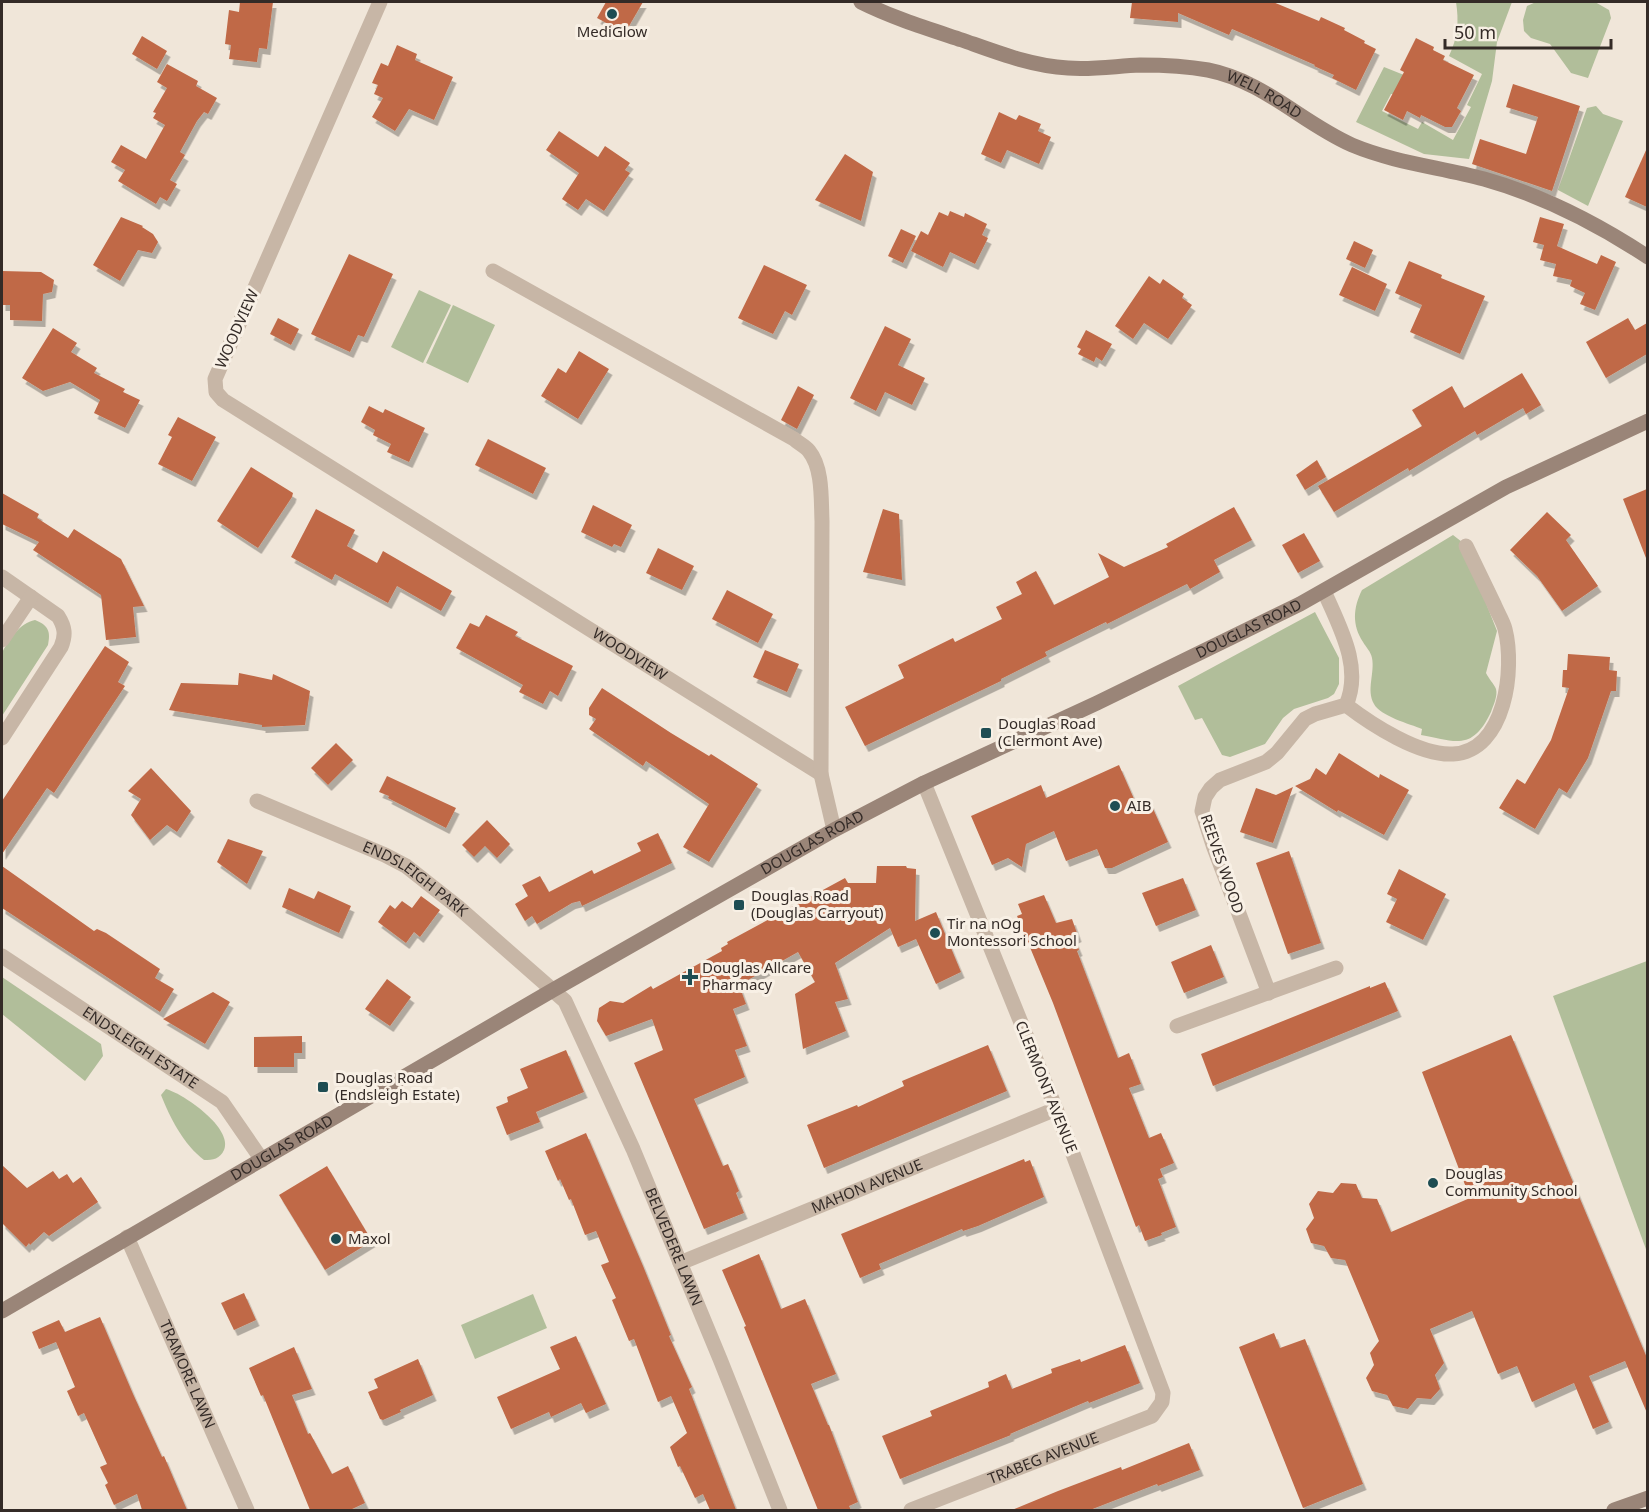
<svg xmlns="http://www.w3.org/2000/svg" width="1649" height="1512" font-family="'Noto Sans',sans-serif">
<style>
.green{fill:#b1be9a}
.building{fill:#c06947;filter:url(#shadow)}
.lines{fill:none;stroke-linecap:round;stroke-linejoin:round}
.minor{stroke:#c7b6a6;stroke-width:15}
.secondary{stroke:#9a8578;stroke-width:15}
.poi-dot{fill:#1e4d53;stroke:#f8f0e5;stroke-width:2}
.labels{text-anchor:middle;stroke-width:6;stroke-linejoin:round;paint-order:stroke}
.poi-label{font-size:15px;fill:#342b27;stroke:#f8f0e5;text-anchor:start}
.street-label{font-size:15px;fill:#342b27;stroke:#f8f0e5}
</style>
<defs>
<filter id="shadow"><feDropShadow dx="3.5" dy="6" stdDeviation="0" flood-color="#0004"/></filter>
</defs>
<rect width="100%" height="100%" fill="#f0e6d9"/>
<g class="green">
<path d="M1456 2H1512L1497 42 1492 81 1469 159 1424 154 1356 122 1384 67 1404 75 1394 94H1391L1382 111 1418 129 1422 122 1453 140 1471 107 1467 105 1482 74 1449 56C1458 37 1459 21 1456 2Z"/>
<polygon points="1536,2 1595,2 1609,10 1611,18 1588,78 1571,73 1550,44 1531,38 1524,31 1523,20 1527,6"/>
<polygon points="1596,106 1603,114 1623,121 1588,206 1558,190 1587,108"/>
<polygon points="419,290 451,305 423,363 391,347"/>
<polygon points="453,305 495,325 468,383 426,363"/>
<path d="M1453 535 1462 542 1497 631 1486 673C1489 679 1494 684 1496 689 1498 696 1493 706 1491 712 1472 752 1455 741 1421 735L1422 729C1410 724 1380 716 1374 704 1366 690 1375 673 1372 658 1371 652 1366 647 1363 642 1352 625 1353 608 1362 590Z"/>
<polygon points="1315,612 1339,658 1339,684 1334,694 1328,698 1294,709 1283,718 1265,744 1230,757 1222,755 1202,718 1195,720 1178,686"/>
<path d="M35 620C48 625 51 631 48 645L2 716C2 702 0 663 2 653 8 640 20 623 35 620Z"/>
<polygon points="1647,961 1648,961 1647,1252 1553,996"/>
<polygon points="2,977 101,1044 103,1056 85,1081 2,1014"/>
<path d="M166 1089C184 1094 233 1128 224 1150 220 1159 213 1160 204 1160 184 1145 170 1118 161 1095Z"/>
<polygon points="533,1294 547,1328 475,1359 461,1325"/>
</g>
<g class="building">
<polygon points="240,2 273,2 267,49 259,48 257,62 229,59 231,45 225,44 229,10 239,12"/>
<polygon points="606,2 643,2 625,33 597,18"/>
<polygon points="1132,2 1273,2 1319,21 1321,17 1345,28 1344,30 1365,41 1364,43 1376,49 1356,90 1332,78 1334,75 1314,66 1315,65 1232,29 1229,35 1178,13 1178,22 1130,18"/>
<polygon points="142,36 167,51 157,69 132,54"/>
<polygon points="1416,38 1434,47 1433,50 1445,56 1443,60 1474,75 1457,108 1461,111 1452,127 1445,127 1421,115 1420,118 1407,111 1403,120 1384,110 1404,72 1400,70"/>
<polygon points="397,45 417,54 415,60 453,77 434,120 409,109 395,131 372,117 383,98 374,94 378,85 372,83 381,63 388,66"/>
<polygon points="167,64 198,81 196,86 217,98 208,114 204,112 197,121 180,152 185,155 170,180 177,184 167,201 160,197 156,204 118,181 125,170 111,162 121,145 146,159 165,125 153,118 156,113 153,112 167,88 157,82"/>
<polygon points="1513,84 1580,106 1552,191 1472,164 1480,139 1526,154 1538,117 1506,107"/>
<polygon points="999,112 1016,120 1019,115 1041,124 1038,131 1051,137 1039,164 1007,150 1001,163 981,154"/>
<polygon points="559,131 598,157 605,146 630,163 625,170 630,173 604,211 586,199 578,210 562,199 579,173 546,150"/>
<polygon points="1647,148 1647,207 1625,197"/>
<polygon points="845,154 873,172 861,221 815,200"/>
<polygon points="950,211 964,217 965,213 987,224 982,235 988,238 975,264 950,252 943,267 911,251 921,231 928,235 939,212 948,216"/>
<polygon points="121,217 143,226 142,227 153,234 158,242 152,253 138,250 120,281 93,265"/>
<polygon points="1540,217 1564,224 1557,246 1597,264 1601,255 1616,262 1595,310 1580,304 1585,293 1570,286 1572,280 1553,276 1556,264 1540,260 1544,245 1533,242"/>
<polygon points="901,229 916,236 903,263 888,256"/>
<polygon points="1354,241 1373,250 1365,268 1346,259"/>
<polygon points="349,254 393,274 364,337 358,335 350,352 311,334"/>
<polygon points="1409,261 1442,275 1441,278 1485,296 1460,354 1410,332 1422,305 1395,293"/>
<polygon points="764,265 807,285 792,315 785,311 773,334 738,318"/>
<polygon points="1352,267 1387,284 1375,311 1339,295"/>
<polygon points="2,271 41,272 54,280 52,292 43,294 42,321 10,320 10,305 2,305"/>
<polygon points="1149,276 1160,284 1163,279 1184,294 1182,298 1192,305 1168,339 1144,323 1133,339 1115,326"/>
<polygon points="278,318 299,329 291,345 270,334"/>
<polygon points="1628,318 1635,330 1647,323 1647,354 1606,378 1586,342"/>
<polygon points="885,326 911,339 898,365 925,378 912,405 885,392 876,411 850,398"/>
<polygon points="53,328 77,343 71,352 97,368 94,373 125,389 123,392 140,400 125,428 94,413 100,400 70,382 43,391 22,378"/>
<polygon points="1086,330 1112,344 1102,361 1096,357 1094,362 1078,354 1081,349 1077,347"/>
<polygon points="579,351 609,369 578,419 541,396 558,368 566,373"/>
<polygon points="1522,373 1541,405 1526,414 1523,408 1477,435 1475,431 1409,471 1408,468 1334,512 1318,486 1422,426 1412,410 1452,386 1464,408"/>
<polygon points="798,386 814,395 797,429 781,420"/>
<polygon points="369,406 383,413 385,409 425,428 409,462 387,452 391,444 373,435 375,430 361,422"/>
<polygon points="178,417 216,437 192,481 158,464 172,437 168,435"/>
<polygon points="488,439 546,468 533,494 475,465"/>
<polygon points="1317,460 1326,477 1305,490 1296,475"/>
<polygon points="251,467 293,493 292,497 258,548 217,521"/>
<polygon points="1647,489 1647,557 1646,558 1623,499"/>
<polygon points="2,493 39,514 37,518 68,538 74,529 121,559 144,606 133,607 136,637 106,640 101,595 33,550 39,542 2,524"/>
<polygon points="593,505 632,525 621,547 614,544 612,547 581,532"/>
<polygon points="1234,507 1252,540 1214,560 1220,572 1190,589 1187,584 1107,624 1106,622 1045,652 1047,656 1001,679 1001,681 865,746 845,707 904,678 898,665 953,638 955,642 1002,619 996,607 1022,594 1016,582 1036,571 1054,605 1109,577 1098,553 1124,567 1168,547 1166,544"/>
<polygon points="316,509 355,530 347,546 377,563 383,551 452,591 441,611 397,586 388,603 335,574 332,580 291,557"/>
<polygon points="883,509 899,514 902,580 863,572"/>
<polygon points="1547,512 1571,535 1566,540 1598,586 1562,611 1537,576 1510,550"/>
<polygon points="1304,533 1320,561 1298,573 1282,545"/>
<polygon points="658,548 694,566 682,590 646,573"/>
<polygon points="727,590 773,614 758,643 712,619"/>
<polygon points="486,615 518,632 515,636 573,666 558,696 550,691 543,704 519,692 523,685 456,648 470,623 479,627"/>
<polygon points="105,646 129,662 118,682 125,686 54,793 47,788 2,854 2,801"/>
<polygon points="765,650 799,664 787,692 753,677"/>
<polygon points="1568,654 1610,657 1609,670 1617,671 1616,691 1611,691 1588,758 1567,793 1559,788 1535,829 1499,808 1517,779 1525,784 1551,740 1569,688 1562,687 1563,670 1567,670"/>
<polygon points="239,673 272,680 273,674 310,691 305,725 262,727 262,725 169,710 181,683 238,685"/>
<polygon points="602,688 671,733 709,756 711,754 758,784 709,862 683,847 709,804 646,761 643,766 589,729 596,719 589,715 589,708"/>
<polygon points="336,743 353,760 328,785 311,768"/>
<polygon points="1339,753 1379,778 1380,774 1409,790 1384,835 1338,810 1337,812 1295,786 1310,779 1316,768 1326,775"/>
<polygon points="1119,765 1138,808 1150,802 1168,842 1112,868 1105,868 1097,849 1066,861 1054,831 1026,844 1022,867 1008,858 992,865 971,816 1041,785 1046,798"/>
<polygon points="151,768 191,811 177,832 167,825 150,840 131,815 141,799 128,791"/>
<polygon points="387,776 456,808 446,828 388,798 389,796 379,792"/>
<polygon points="1293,787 1273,843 1240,832 1256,788 1276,795"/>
<polygon points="487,820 510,844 497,858 485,846 474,857 462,845"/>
<polygon points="658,833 672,863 582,906 580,901 572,903 537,924 532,916 525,921 515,904 528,896 522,885 540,876 549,892 592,870 594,874 641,851 637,843"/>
<polygon points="228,839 263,851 247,884 217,862"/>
<polygon points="1289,851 1321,943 1288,954 1256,863"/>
<polygon points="2,866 94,931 97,929 106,933 160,969 155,978 174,989 160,1012 2,908"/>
<polygon points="877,866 906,866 907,868 916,869 915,921 936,912 961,972 936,984 916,939 898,947 890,928 835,963 848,999 835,1002 846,1031 803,1049 795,994 815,982 798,952 739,985 746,1004 733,1009 747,1046 735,1050 745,1077 694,1099 723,1166 728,1164 739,1191 736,1193 744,1213 704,1229 634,1063 663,1050 652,1019 606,1036 597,1021 599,1008 610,1001 623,1003 651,986 653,989 722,951 721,948 728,944 727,942 845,878 848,883 876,883"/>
<polygon points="1399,869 1446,894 1423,940 1386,922 1397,899 1387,894"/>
<polygon points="1183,878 1196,910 1156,926 1142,893"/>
<polygon points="289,888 314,899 318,891 351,906 339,933 282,907"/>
<polygon points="1044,895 1056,923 1072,919 1078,936 1074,938 1079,950 1077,951 1118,1058 1129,1053 1141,1084 1129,1088 1149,1138 1161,1133 1174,1163 1160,1169 1163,1177 1158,1179 1176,1227 1161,1233 1162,1235 1145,1241 1139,1225 1136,1227 1053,1003 1017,916 1022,914 1018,904"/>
<polygon points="421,896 440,910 420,937 414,932 406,943 378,922 390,905 395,909 402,901 412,908"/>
<polygon points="1211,945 1224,977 1184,993 1171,962"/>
<polygon points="387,979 411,997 390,1026 365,1009"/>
<polygon points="1385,982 1398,1011 1213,1086 1201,1054 1370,986 1370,988"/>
<polygon points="213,992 230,1002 205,1044 163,1019"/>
<polygon points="1511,1035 1647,1358 1647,1413 1625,1361 1589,1376 1609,1422 1593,1429 1574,1383 1532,1402 1517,1366 1498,1374 1472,1311 1430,1329 1444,1363 1435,1375 1440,1389 1431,1399 1417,1398 1408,1409 1393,1406 1387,1395 1372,1391 1366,1378 1374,1365 1370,1353 1379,1341 1345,1260 1331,1258 1324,1246 1311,1243 1306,1229 1314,1218 1309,1204 1318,1191 1333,1193 1341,1183 1356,1184 1362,1198 1377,1199 1391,1232 1470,1198 1422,1072"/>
<polygon points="302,1036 302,1053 294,1053 294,1067 254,1067 254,1037"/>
<polygon points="988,1045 1007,1091 824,1168 807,1125 857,1105 858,1107 904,1086 902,1081"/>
<polygon points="566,1050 584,1092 536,1112 540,1122 507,1135 496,1107 508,1102 507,1097 528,1088 520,1069"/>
<polygon points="586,1133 643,1266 671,1335 669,1336 692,1387 689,1389 736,1510 710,1510 703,1494 695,1498 680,1466 678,1467 670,1447 687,1433 681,1419 671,1396 658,1402 634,1339 629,1341 612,1300 616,1298 601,1265 609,1262 596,1231 585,1235 571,1199 569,1200 560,1179 558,1181 545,1151"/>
<polygon points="1024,1159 1025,1162 1030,1160 1044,1197 978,1226 963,1231 962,1229 879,1264 881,1269 860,1278 841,1234"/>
<polygon points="2,1165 27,1188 53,1171 59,1179 67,1174 73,1183 81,1177 98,1202 49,1236 44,1232 30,1245 29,1243 26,1247 2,1223"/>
<polygon points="327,1166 372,1241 325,1270 279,1195"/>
<polygon points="759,1254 781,1309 805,1299 836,1374 811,1384 828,1425 829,1425 858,1502 849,1506 851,1510 818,1510 744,1327 746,1326 722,1270"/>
<polygon points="244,1293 256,1320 234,1330 221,1303"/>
<polygon points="100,1317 133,1394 162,1457 164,1456 187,1510 142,1510 137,1494 114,1505 105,1485 108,1483 100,1467 107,1464 84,1413 78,1416 67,1391 75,1387 56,1342 39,1349 32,1332 59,1320 65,1332"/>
<polygon points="1274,1333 1280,1348 1305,1339 1363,1484 1303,1508 1239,1347"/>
<polygon points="576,1336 606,1404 586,1413 581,1403 551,1417 549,1412 511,1429 497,1397 560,1369 550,1347"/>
<polygon points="1125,1345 1140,1383 1089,1403 1088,1401 1010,1434 1011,1435 900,1479 882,1436 932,1416 930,1411 989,1387 988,1382 1006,1374 1012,1389 1052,1373 1051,1369 1080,1359 1081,1362"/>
<polygon points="294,1347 312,1389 292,1395 308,1434 310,1433 332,1474 348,1466 365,1503 350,1510 310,1510 263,1395 261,1396 249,1368"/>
<polygon points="418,1359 433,1395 400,1410 401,1412 383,1420 380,1419 368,1392 378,1388 374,1379"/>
<polygon points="1189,1443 1200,1470 1158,1486 1157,1484 1090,1510 1012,1510 1058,1491 1121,1467 1122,1470"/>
</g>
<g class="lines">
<g class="minor">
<path id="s1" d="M380 2 215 379 216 392 223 400 821 774"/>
<path d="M493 271 794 439C798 443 805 446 809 451 823 468 821 500 822 521L821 774 834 830"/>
<path d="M2 577 58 616C65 627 66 635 61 647L2 738"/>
<polyline points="2,640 31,597"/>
<path d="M1346 705C1372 725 1420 756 1453 754 1506 751 1515 668 1505 629 1503 621 1497 612 1494 604 1485 585 1475 565 1466 546"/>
<path id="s2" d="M257 801 385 855 406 866 458 907 565 1001 633 1149 720 1359 780 1510"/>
<path id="s3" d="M2 956 222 1102 262 1160"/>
<path d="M1269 993 1213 845 1202 811 1205 797 1211 788 1220 780 1266 762 1277 753 1305 719 1315 714 1346 705C1363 667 1339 626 1324 591"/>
<polyline points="1177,1026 1336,968"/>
<path id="s4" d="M127 1237 247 1510"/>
<path id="s5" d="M680 1263 1056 1109"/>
<path id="s6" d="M911 1510 1152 1416 1162 1402 1163 1393 1056 1109 924 783"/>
</g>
<g class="secondary">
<path id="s7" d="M861 2C893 18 929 29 962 40 996 52 1031 66 1068 68 1092 70 1116 66 1140 65 1163 65 1186 66 1208 70 1264 81 1302 123 1352 145 1395 163 1440 167 1484 179 1541 195 1598 224 1648 257"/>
<path id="s8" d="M2 1311 553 990 834 830 924 783 1097 703 1300 604 1506 487 1648 421"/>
<polyline points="1614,1510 1648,1498"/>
</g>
</g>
<g class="poi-dot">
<circle cx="612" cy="14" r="6"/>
<rect x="980" y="727" width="12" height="12" rx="3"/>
<circle cx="1115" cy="806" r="6"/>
<rect x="733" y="899" width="12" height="12" rx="3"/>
<circle cx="935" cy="933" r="6"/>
<path d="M687 968h6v6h6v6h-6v6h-6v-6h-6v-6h6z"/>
<rect x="317" y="1081" width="12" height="12" rx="3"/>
<circle cx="1433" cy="1183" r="6"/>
<circle cx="336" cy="1239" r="6"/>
</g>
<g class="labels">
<g class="poi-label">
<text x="612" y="37" text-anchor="middle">MediGlow</text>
<text x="998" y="729">Douglas Road<tspan x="998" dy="17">(Clermont Ave)</tspan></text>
<text x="1127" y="811">AIB</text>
<text x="751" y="901">Douglas Road<tspan x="751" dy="17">(Douglas Carryout)</tspan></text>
<text x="947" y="929">Tir na nOg<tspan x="947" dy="17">Montessori School</tspan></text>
<text x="702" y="973">Douglas Allcare<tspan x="702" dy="17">Pharmacy</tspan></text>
<text x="335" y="1083">Douglas Road<tspan x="335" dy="17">(Endsleigh Estate)</tspan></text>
<text x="1445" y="1179">Douglas<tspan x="1445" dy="17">Community School</tspan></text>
<text x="348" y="1244">Maxol</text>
</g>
<g class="street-label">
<text dy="5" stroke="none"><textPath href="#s7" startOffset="420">WELL ROAD</textPath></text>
<text transform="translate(237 329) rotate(-66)" y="5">WOODVIEW</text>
<text dy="5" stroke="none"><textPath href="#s8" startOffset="1422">DOUGLAS ROAD</textPath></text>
<text dy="5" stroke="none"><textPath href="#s1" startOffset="915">WOODVIEW</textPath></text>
<text dy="5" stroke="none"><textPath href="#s8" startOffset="936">DOUGLAS ROAD</textPath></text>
<text transform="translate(1222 864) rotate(71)" y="5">REEVES WOOD</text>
<text dy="5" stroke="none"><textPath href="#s2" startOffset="177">ENDSLEIGH PARK</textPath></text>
<text dy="5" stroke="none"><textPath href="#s3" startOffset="166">ENDSLEIGH ESTATE</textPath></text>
<text transform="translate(1046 1087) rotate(68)" y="5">CLERMONT AVENUE</text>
<text dy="5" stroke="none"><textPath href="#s8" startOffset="324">DOUGLAS ROAD</textPath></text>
<text dy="5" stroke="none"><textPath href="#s5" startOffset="202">MAHON AVENUE</textPath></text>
<text dy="5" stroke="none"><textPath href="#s2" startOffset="640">BELVEDERE LAWN</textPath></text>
<text dy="5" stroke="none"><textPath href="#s4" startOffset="150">TRAMORE LAWN</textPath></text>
<text dy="5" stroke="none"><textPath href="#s6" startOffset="142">TRABEG AVENUE</textPath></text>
</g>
</g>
<rect width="1649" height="1512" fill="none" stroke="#342b27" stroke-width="6"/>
<path d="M1445 39v9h166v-9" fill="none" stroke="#342b27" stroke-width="3"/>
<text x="1454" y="39" font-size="18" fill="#342b27" stroke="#f8f0e5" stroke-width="4.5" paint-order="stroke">50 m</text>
</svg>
